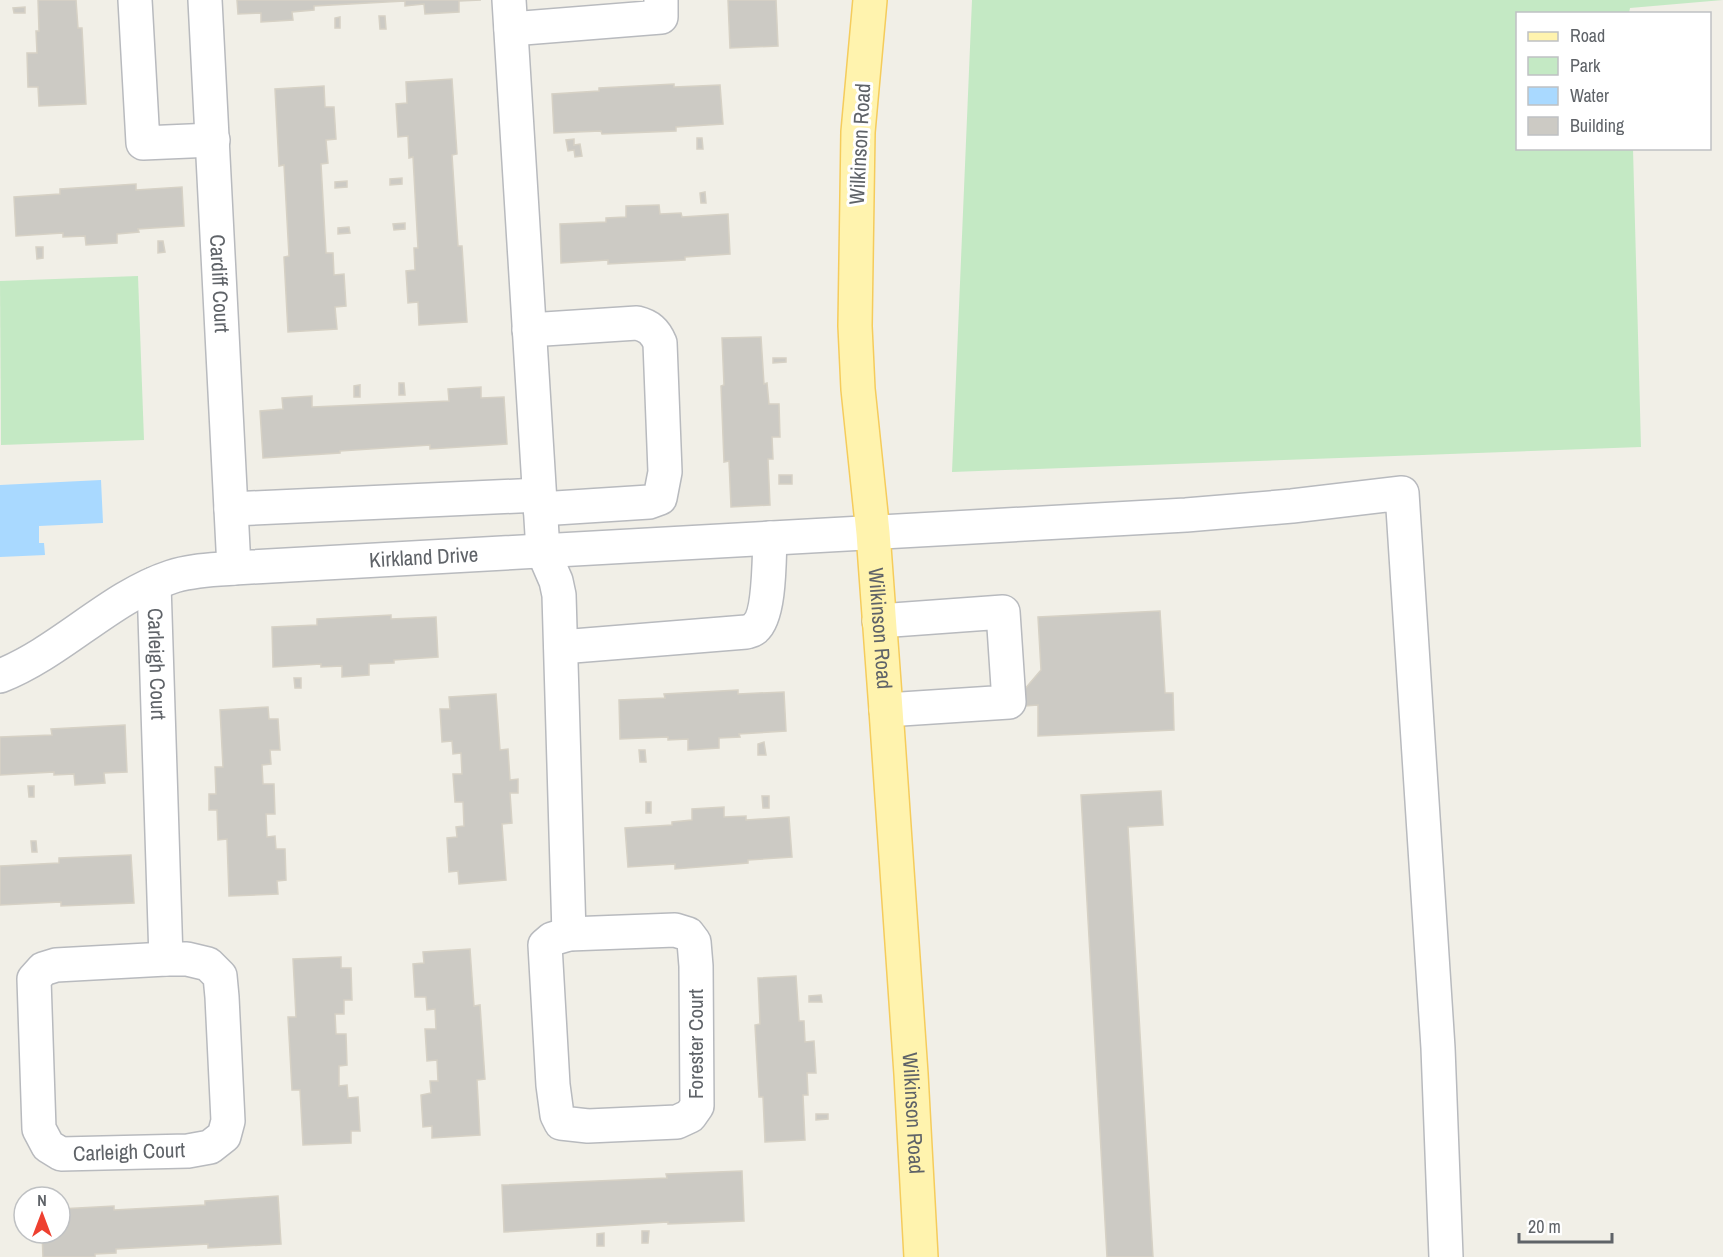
<svg xmlns="http://www.w3.org/2000/svg" width="1723" height="1257" font-family="'Archivo Narrow',sans-serif">
<style>
.green{fill:#c4e9c4}
.water{fill:#a9d9ff}
.building{fill:#cccac4;stroke:#d6d1c5;stroke-width:1.5}
.lines{fill:none;stroke-linecap:round;stroke-linejoin:round}
.minor-casing{stroke:#b8babe;stroke-width:36}
.major-casing{stroke:#f5cc5c;stroke-width:36}
.minor{stroke:#fff;stroke-width:33}
.major{stroke:#fff3ae;stroke-width:33}
.labels{text-anchor:middle;stroke-width:6;stroke-linejoin:round;paint-order:stroke}
.street-label{font-size:21px;fill:#5f6368;stroke:#fff}
</style>
<rect width="100%" height="100%" fill="#f1efe7"/>
<g class="green">
<polygon points="972,0 1723,0 1630,8 1629,13 1518,14 1518,148 1633,149 1641,447 952,472"/>
<polygon points="138,276 144,440 1,445 0,281"/>
</g>
<polygon class="water" points="101,480 103,523 39,526 39,543 44,543 45,555 0,557 0,485"/>
<g class="building">
<polygon points="38,0 76,0 78,28 82,28 86,104 39,106 38,87 28,87 27,53 37,53 36,31 39,31"/>
<polygon points="237,0 481,0 459,1 459,12 425,14 424,4 405,6 405,1 314,6 314,10 292,12 293,20 261,22 261,13 238,14"/>
<polygon points="728,0 776,0 778,46 730,48"/>
<polygon points="25,7 25,13 14,13 13,8"/>
<polygon points="379,16 385,16 386,29 380,29"/>
<polygon points="340,17 340,28 335,28 335,18"/>
<polygon points="452,79 457,154 452,155 458,246 462,246 467,322 419,325 418,302 408,303 406,271 415,270 414,248 418,248 413,157 409,158 408,136 398,137 396,104 407,103 406,82"/>
<polygon points="674,84 674,87 720,85 723,124 676,127 676,131 602,134 601,131 554,133 552,94 599,91 599,88"/>
<polygon points="324,86 325,107 334,107 336,139 326,140 328,163 321,164 326,253 333,253 334,275 344,274 346,306 335,307 337,329 288,332 284,257 289,256 284,165 279,166 275,89"/>
<polygon points="697,138 702,138 703,149 697,149"/>
<polygon points="574,139 574,145 580,144 582,156 575,157 574,150 568,151 566,140"/>
<polygon points="402,178 402,184 390,185 390,179"/>
<polygon points="347,181 347,187 335,188 335,182"/>
<polygon points="136,184 136,190 182,187 184,226 138,229 139,232 117,234 117,243 86,245 85,236 63,237 63,233 16,236 14,197 60,194 60,189"/>
<polygon points="705,192 706,203 701,203 700,193"/>
<polygon points="659,205 660,214 681,213 682,217 728,214 730,254 685,257 685,260 608,264 608,260 561,263 560,224 606,222 606,218 626,217 626,206"/>
<polygon points="405,223 405,229 394,230 393,224"/>
<polygon points="349,227 350,233 338,234 338,228"/>
<polygon points="158,241 163,241 165,252 158,253"/>
<polygon points="36,247 43,247 43,258 37,259"/>
<polygon points="761,337 764,384 767,383 769,404 779,404 780,437 772,437 773,459 768,459 770,505 731,507 729,461 724,462 721,386 724,385 722,338"/>
<polygon points="773,358 786,358 786,362 773,363"/>
<polygon points="399,383 404,383 405,395 399,395"/>
<polygon points="360,385 360,397 354,397 354,386"/>
<polygon points="481,387 481,398 504,397 507,444 430,449 430,445 340,451 340,453 263,458 260,411 283,409 282,398 312,396 312,407 449,401 448,389"/>
<rect x="779" y="475" width="13" height="9"/>
<polygon points="1160,611 1165,693 1173,693 1174,730 1038,736 1038,705 1025,706 1024,690 1041,670 1038,617"/>
<polygon points="391,615 391,619 436,617 438,657 394,660 394,663 369,664 369,675 342,677 342,666 321,667 321,664 273,667 272,627 317,625 317,619"/>
<polygon points="294,678 301,678 301,688 295,688"/>
<polygon points="738,690 738,694 784,692 786,731 739,734 740,737 719,738 719,748 688,750 688,739 668,740 668,737 620,739 619,700 665,698 664,694"/>
<polygon points="496,694 500,750 508,749 510,780 518,779 518,793 510,793 512,823 502,824 506,880 459,884 458,871 449,872 447,838 457,837 456,827 464,826 463,802 455,802 453,774 462,774 461,753 453,754 452,741 442,742 440,709 450,709 449,697"/>
<polygon points="268,707 269,719 278,719 280,750 270,750 271,764 262,765 263,784 274,784 275,814 266,814 267,837 275,836 276,849 285,849 286,880 277,881 278,894 229,896 227,839 218,840 217,810 209,810 209,794 216,794 215,767 223,767 220,710"/>
<polygon points="125,725 127,772 104,773 105,783 75,785 74,774 54,775 54,772 0,775 0,737 52,735 51,729"/>
<polygon points="764,742 766,755 758,755 758,744"/>
<polygon points="639,750 645,750 646,762 640,762"/>
<polygon points="28,786 34,786 34,797 29,797"/>
<polygon points="1161,791 1163,825 1128,827 1153,1257 1107,1257 1081,795"/>
<polygon points="762,796 769,796 769,808 763,808"/>
<rect x="646" y="802" width="5" height="11"/>
<polygon points="724,807 724,817 746,816 746,820 789,817 792,857 748,860 748,863 675,869 675,864 628,867 625,828 672,825 672,822 692,820 692,809"/>
<polygon points="31,841 36,841 37,852 32,852"/>
<polygon points="131,855 134,903 61,906 61,902 0,905 0,866 59,863 59,858"/>
<polygon points="470,949 474,1006 480,1005 485,1079 477,1080 480,1135 432,1138 432,1126 423,1127 421,1095 431,1093 430,1081 438,1081 437,1060 427,1061 425,1029 436,1029 435,1009 427,1010 426,997 415,997 413,964 424,963 423,952"/>
<polygon points="341,957 341,968 351,968 352,1000 344,1000 344,1014 335,1014 336,1034 346,1034 347,1065 339,1066 339,1086 347,1085 348,1098 358,1097 360,1131 351,1131 351,1143 303,1145 300,1090 292,1090 288,1017 296,1017 293,959"/>
<polygon points="796,976 799,1021 804,1021 805,1042 814,1041 816,1073 807,1073 808,1095 803,1095 805,1140 765,1142 763,1097 759,1097 755,1025 760,1024 758,978"/>
<polygon points="821,995 822,1002 809,1002 809,996"/>
<polygon points="816,1114 828,1114 828,1119 816,1120"/>
<polygon points="742,1171 744,1221 668,1224 668,1222 504,1232 502,1185 667,1178 666,1174"/>
<polygon points="278,1196 281,1244 208,1248 208,1244 116,1249 116,1253 95,1254 95,1257 43,1257 42,1233 60,1233 60,1209 114,1206 114,1210 205,1205 205,1201"/>
<polygon points="642,1231 649,1231 648,1243 642,1243"/>
<polygon points="604,1233 604,1246 597,1246 597,1234"/>
</g>
<g class="lines">
<g class="minor-casing">
<g id="minor">
<polyline points="135,0 143,143 213,140"/>
<path id="s1" d="M205 0 234 568"/>
<polyline points="509,0 543,551 556,581 559,595 569,934"/>
<polyline points="511,29 661,17 661,0"/>
<path d="M529 330 637 323C649 326 655 331 660 343L665 472 660 498 649 502 540 509"/>
<polyline points="231,509 539,495"/>
<path id="s2" d="M154 584 166 959"/>
<polyline points="879,621 1003,612 1009,702 886,710"/>
<path d="M561 647 746 632C749 631 753 631 755 628 770 616 769 558 770 538"/>
<path id="s3" d="M0 676C61 652 110 597 171 577 191 570 213 570 234 568L1186 515 1292 506 1402 493 1438 1048 1446 1257"/>
<polygon points="675,930 688,934 694,942 696,966 697,1106 690,1116 677,1122 588,1126 561,1123 557,1115 553,1085 545,945 552,939 569,934"/>
<polygon points="166,959 187,959 208,964 220,976 222,997 228,1121 224,1136 210,1147 188,1151 61,1154 48,1146 39,1129 34,979 43,969 56,965"/>
</g>
</g>
<g class="major-casing">
<g id="major">
<path id="s4" d="M870 0 858 132 855 326 858 389 873 533 886 710 911 1074 921 1257"/>
</g>
</g>
<use href="#minor" class="minor"/>
<use href="#major" class="major"/>
</g>
<g class="labels">
<g class="street-label">
<text transform="translate(860 144) rotate(-87)" y="7">Wilkinson Road</text>
<text dy="7" stroke="none"><textPath href="#s1" startOffset="284">Cardiff Court</textPath></text>
<text dy="7" stroke="none"><textPath href="#s3" startOffset="452">Kirkland Drive</textPath></text>
<text dy="7" stroke="none"><textPath href="#s4" startOffset="630">Wilkinson Road</textPath></text>
<text dy="7" stroke="none"><textPath href="#s2" startOffset="80">Carleigh Court</textPath></text>
<text transform="translate(696 1044) rotate(-90)" y="7">Forester Court</text>
<text dy="7" stroke="none"><textPath href="#s4" startOffset="1116">Wilkinson Road</textPath></text>
<text transform="translate(129 1152) rotate(-2)" y="7">Carleigh Court</text>
</g>
</g>
<rect x="1516" y="12" width="195" height="138" fill="#ffffff" stroke="#bfc1c3" stroke-width="1.5"/>
<rect x="1528" y="32" width="30" height="9" fill="#fff3ae" stroke="#bfc1c3" stroke-width="1.5"/>
<text x="1570" y="42" font-size="18" fill="#5f6368">Road</text>
<rect x="1528" y="57" width="30" height="18" fill="#c4e9c4" stroke="#bfc1c3" stroke-width="1.5"/>
<text x="1570" y="72" font-size="18" fill="#5f6368">Park</text>
<rect x="1528" y="87" width="30" height="18" fill="#a9d9ff" stroke="#bfc1c3" stroke-width="1.5"/>
<text x="1570" y="102" font-size="18" fill="#5f6368">Water</text>
<rect x="1528" y="117" width="30" height="18" fill="#cccac4" stroke="#bfc1c3" stroke-width="1.5"/>
<text x="1570" y="132" font-size="18" fill="#5f6368">Building</text>
<g transform="translate(42 1215)"><circle r="28" fill="#ffffff" stroke="#bfc1c3" stroke-width="1.5"/>
<path d="M0-4.5L10 22L0 15L-10 22Z" fill="#ee4030"/>
<text y="-9" font-size="16" font-weight="bold" text-anchor="middle" fill="#5f6368">N</text>
</g>
<path d="M1519 1233v9h93v-9" fill="none" stroke="#5f6368" stroke-width="3"/>
<text x="1528" y="1233" font-size="18" fill="#5f6368" stroke="#ffffff" stroke-width="4.5" paint-order="stroke">20 m</text>
</svg>
